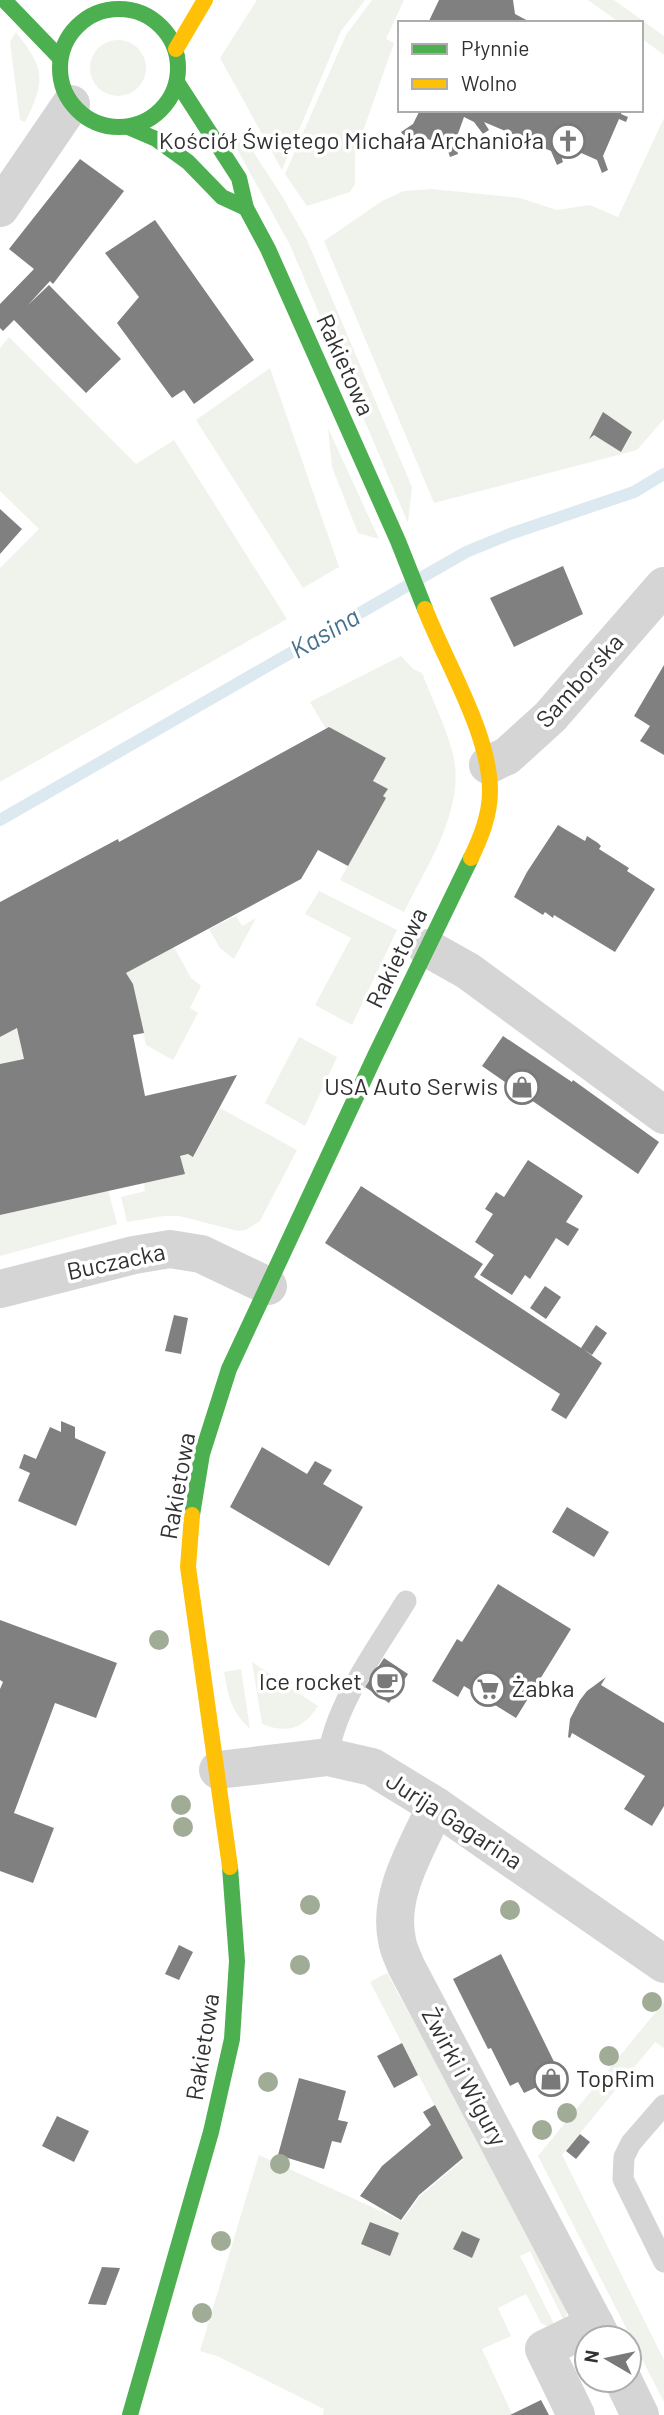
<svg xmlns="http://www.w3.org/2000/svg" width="664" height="2415" font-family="Barlow,sans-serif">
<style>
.green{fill:#f0f3ec}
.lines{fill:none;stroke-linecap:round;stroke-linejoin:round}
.stream{stroke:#dde9f0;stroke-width:12}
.building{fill:#808080}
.lane{stroke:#d5d5d5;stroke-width:21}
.street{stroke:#d5d5d5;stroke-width:38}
.fast{stroke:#4caf50;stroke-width:16}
.slow{stroke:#ffc107;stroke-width:16}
.tree{fill:#a1ac96}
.labels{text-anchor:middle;stroke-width:7;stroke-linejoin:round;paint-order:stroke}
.poi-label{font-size:24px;fill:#313131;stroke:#fff;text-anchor:end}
.street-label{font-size:24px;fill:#313131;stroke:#fff}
.water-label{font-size:26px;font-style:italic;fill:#45718d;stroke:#fff}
</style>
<rect width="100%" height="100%" fill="#fff"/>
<g class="green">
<polygon points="257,0 365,0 341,31 282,170 220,58"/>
<polygon points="372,0 404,0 386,39 394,43 355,154 355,184 350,192 307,206 285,174 346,35"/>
<polygon points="588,0 614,0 664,36 664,55 641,38 641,23 620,23"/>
<path d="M16 32C45 69 46 80 25 122L20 120 10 42Z"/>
<circle cx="118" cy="68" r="28"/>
<polygon points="664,118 664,419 637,450 434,503 324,241 382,201 404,191 431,189 502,196 520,198 557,210 590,205 618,217"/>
<polygon points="243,136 282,196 307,240 412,487 408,523 290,245 233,142"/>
<polygon points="9,337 136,464 174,440 287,619 0,782 0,568 39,529 0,491 0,348"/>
<polygon points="270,368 339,567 303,588 196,420"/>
<polygon points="328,428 379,539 358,533 332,467"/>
<path d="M401 656 413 669 422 673C432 699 446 727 453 754 466 809 427 865 404 912L340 880 386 798 383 796 387 788 373 781 386 759 326 729 310 702Z"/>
<polygon points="319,891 397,930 352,1025 315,1005 351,938 305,914"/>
<polygon points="236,916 242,926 256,918 234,959 220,948 209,929"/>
<polygon points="174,947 191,978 201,986 190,1008 198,1013 173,1060 146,1045 133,984 126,973"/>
<polygon points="17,1028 55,1066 0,1076 0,1037"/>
<polygon points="299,1037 337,1057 305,1126 265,1103"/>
<path d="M220 1108 297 1150 260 1221 246 1230 238 1231 179 1216H164L127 1222 121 1197 145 1191 144 1183C156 1174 179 1149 194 1156Z"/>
<polygon points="108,1190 117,1224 0,1256 0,1215"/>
<path d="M252 1662 318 1706C303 1729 288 1734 262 1724Z"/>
<path d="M241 1669 250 1729C230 1709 229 1698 224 1672Z"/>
<polygon points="387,1973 535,2245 567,2310 565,2323 530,2251 520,2256 558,2332 541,2323 526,2294 498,2308 511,2336 482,2349 512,2414 510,2415 323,2415 324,2409 217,2356 200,2351 259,2155 402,2221 420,2196 463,2160 370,1982"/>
<polygon points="664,2002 664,2048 655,2042 562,2155 664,2360 664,2402 538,2156"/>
</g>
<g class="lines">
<polyline class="stream" points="0,820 466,552 510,534 634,492 664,474"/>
</g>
<g class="building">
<polygon points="439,0 513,0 515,14 532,23 428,23"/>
<polygon points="420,110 622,110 621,114 628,117 626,122 619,119 603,156 608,170 602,173 597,160 561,144 559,149 563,162 557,165 551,151 522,139 518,148 512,145 515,135 484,122 489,130 483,134 474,122 464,117 455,142 458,154 450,157 447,148 417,134 406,139 401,132 413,124"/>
<polygon points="80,159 124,191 53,284 50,281 28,305 49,285 121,359 86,393 14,320 3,331 0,328 0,304 34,269 9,249"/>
<polygon points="155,220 254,360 194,404 184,390 172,398 117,323 139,297 105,253"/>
<polygon points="603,412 632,432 621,452 594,435 589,439"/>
<polygon points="0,509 22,529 0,554"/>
<polygon points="563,566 583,614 514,647 490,598"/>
<polygon points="664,665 664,755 640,741 650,726 634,716"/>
<polygon points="329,727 386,758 373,781 388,789 383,796 386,798 348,866 318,850 301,879 126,973 133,984 144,1033 133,1035 145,1096 237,1075 193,1157 188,1154 180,1156 185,1174 0,1215 0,1064 24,1059 17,1028 0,1037 0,902 118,839 119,842"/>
<polygon points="558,825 585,841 587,836 598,843 601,846 599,849 629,868 627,871 655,889 615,952 554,915 553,918 545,912 543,915 514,897 527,872"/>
<polygon points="503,1036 572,1082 573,1080 659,1142 638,1174 482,1066"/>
<polygon points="528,1160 583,1196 566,1222 579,1229 568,1246 556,1238 530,1279 525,1275 512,1295 480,1275 494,1255 475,1242 493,1214 485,1209 496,1192 504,1197"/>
<polygon points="361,1186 483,1264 474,1277 581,1348 596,1325 607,1333 592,1355 583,1349 602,1363 566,1419 551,1410 560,1394 325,1243"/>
<polygon points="545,1286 561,1297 546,1319 530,1308"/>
<polygon points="174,1315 188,1318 181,1354 165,1351"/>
<polygon points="61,1421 75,1427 75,1438 106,1452 76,1526 18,1501 30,1473 19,1468 24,1454 36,1459 50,1427 61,1432"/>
<polygon points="262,1447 307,1474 315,1461 332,1470 323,1484 363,1507 329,1566 230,1507"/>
<polygon points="567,1507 609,1532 594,1557 552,1532"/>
<polygon points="498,1584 571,1629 516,1718 464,1686 458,1697 432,1681 457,1639 462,1642"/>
<polygon points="0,1620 117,1663 96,1718 55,1703 14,1813 54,1828 33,1883 0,1871 0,1689 3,1682 0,1680"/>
<polygon points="384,1658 408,1674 389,1703 365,1687"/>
<polygon points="606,1677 601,1685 664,1723 664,1806 652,1826 624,1809 645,1776 572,1733 570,1738 568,1737 570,1719 580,1700 587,1691"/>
<polygon points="179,1945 193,1952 179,1980 165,1974"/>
<polygon points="501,1954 561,2076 524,2093 518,2082 510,2086 491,2048 488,2049 453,1979"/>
<polygon points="402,2043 418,2075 394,2088 377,2056"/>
<polygon points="299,2078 346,2091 338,2120 348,2122 341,2143 332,2141 324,2169 278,2155"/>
<polygon points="435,2105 463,2158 419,2195 401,2220 360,2196 382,2166 431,2125 423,2112"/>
<polygon points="57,2116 89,2131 74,2162 42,2146"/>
<polygon points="580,2134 590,2142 576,2159 566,2151"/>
<polygon points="370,2222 399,2233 390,2256 361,2244"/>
<polygon points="462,2231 480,2239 472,2258 453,2249"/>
<polygon points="102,2267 120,2268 106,2305 88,2304"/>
<polygon points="541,2400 549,2415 510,2415"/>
</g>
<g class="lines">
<g class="lane">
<path d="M328 1757C335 1704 378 1647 406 1601"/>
<polyline points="664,2105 631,2143 624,2157 623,2179 664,2262"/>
</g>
<g class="street">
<polyline points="0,208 71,104"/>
<polyline points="488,765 507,756 550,717 664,586"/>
<polyline points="427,948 468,971 664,1115"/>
<polyline points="0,1289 134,1255 170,1249 201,1254 268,1286"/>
<polyline points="218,1770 328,1757 372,1767 436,1806 664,1964"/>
<path d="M436 1806C418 1846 387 1894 397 1940 398 1949 403 1958 406 1966L602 2338"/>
<polyline points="623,2380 640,2415"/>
<polyline points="576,2415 544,2349 595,2324"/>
</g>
<g class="fast">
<polyline points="4,0 60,58"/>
<circle cx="119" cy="68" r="59"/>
<polyline points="177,82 239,178 246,208 268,249 398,541 425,609"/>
<polyline points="128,127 156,139 188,162 222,197 246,208"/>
<polyline points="192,1515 202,1454 229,1369 375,1056 471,858"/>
<polyline points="130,2415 211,2132 232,2039 237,1961 230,1867"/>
</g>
<g class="slow">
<polyline points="176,49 205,0"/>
<path d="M425 609C446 663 490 734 490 791 490 815 481 837 471 858"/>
<polyline points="192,1515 188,1567 230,1867"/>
</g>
</g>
<g class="tree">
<circle cx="159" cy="1640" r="10"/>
<circle cx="181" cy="1805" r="10"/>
<circle cx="183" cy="1827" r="10"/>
<circle cx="310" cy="1905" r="10"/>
<circle cx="510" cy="1910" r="10"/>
<circle cx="300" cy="1965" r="10"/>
<circle cx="652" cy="2002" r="10"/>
<circle cx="609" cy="2056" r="10"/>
<circle cx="268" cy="2082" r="10"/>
<circle cx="567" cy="2113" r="10"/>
<circle cx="542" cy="2130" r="10"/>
<circle cx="280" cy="2164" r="10"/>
<circle cx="221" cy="2241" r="10"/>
<circle cx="202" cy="2313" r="10"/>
</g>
<defs>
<g id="church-ring" transform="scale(1.75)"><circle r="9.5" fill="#fff" stroke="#797979" stroke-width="1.5"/><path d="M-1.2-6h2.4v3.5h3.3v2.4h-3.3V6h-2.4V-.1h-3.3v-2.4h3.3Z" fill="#797979"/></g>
<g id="shop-ring" transform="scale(1.75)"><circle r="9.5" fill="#fff" stroke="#797979" stroke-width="1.5"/><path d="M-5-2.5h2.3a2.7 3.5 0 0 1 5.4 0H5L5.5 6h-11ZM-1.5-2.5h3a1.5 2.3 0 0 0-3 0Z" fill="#797979"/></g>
<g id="cafe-ring" transform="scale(1.75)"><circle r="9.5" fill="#fff" stroke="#797979" stroke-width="1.5"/><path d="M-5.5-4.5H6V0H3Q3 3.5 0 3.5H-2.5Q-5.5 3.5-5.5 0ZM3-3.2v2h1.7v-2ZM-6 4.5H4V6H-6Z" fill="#797979"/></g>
<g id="supermarket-ring" transform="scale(1.75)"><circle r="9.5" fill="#fff" stroke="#797979" stroke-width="1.5"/><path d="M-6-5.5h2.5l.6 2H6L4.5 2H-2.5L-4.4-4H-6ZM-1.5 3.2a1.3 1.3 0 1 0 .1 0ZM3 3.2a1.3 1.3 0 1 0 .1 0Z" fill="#797979"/></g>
</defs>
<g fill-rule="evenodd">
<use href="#church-ring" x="568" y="141"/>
<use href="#shop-ring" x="522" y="1087"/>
<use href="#cafe-ring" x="387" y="1682"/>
<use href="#supermarket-ring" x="488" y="1689"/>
<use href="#shop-ring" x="551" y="2079"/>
</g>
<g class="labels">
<g class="poi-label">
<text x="544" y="149">Kościół Świętego Michała Archanioła</text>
<text x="498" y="1095">USA Auto Serwis</text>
<text x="362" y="1690">Ice rocket</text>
<text x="512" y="1697" text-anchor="start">Żabka</text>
<text x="576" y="2087" text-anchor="start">TopRim</text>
</g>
<g class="street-label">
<text transform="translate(345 365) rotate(66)" y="8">Rakietowa</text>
<text transform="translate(580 681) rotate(-48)" y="8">Samborska</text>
<text transform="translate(397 958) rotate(-64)" y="8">Rakietowa</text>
<text transform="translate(116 1262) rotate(-12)" y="8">Buczacka</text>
<text transform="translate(178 1486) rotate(-80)" y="8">Rakietowa</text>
<text transform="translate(454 1821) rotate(33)" y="8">Jurija Gagarina</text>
<text transform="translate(203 2047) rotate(-81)" y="8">Rakietowa</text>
<text transform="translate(464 2077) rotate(62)" y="8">Żwirki i Wigury</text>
</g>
<g class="water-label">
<text transform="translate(325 633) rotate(-30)" y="9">Kasina</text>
</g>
</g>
<rect x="398" y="21" width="245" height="91" fill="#ffffff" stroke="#adadad" stroke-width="2"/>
<rect x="412" y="44" width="35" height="10" fill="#4caf50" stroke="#adadad" stroke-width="2"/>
<text x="461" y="56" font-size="21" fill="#313131">Płynnie</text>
<rect x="412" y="79" width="35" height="10" fill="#ffc107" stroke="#adadad" stroke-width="2"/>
<text x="461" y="91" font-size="21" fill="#313131">Wolno</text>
<g transform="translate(608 2359) rotate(279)"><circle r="33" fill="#ffffff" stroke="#adadad" stroke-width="2"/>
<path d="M0-5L12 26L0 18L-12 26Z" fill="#797979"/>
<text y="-10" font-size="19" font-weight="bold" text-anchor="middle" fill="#313131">N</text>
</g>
</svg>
